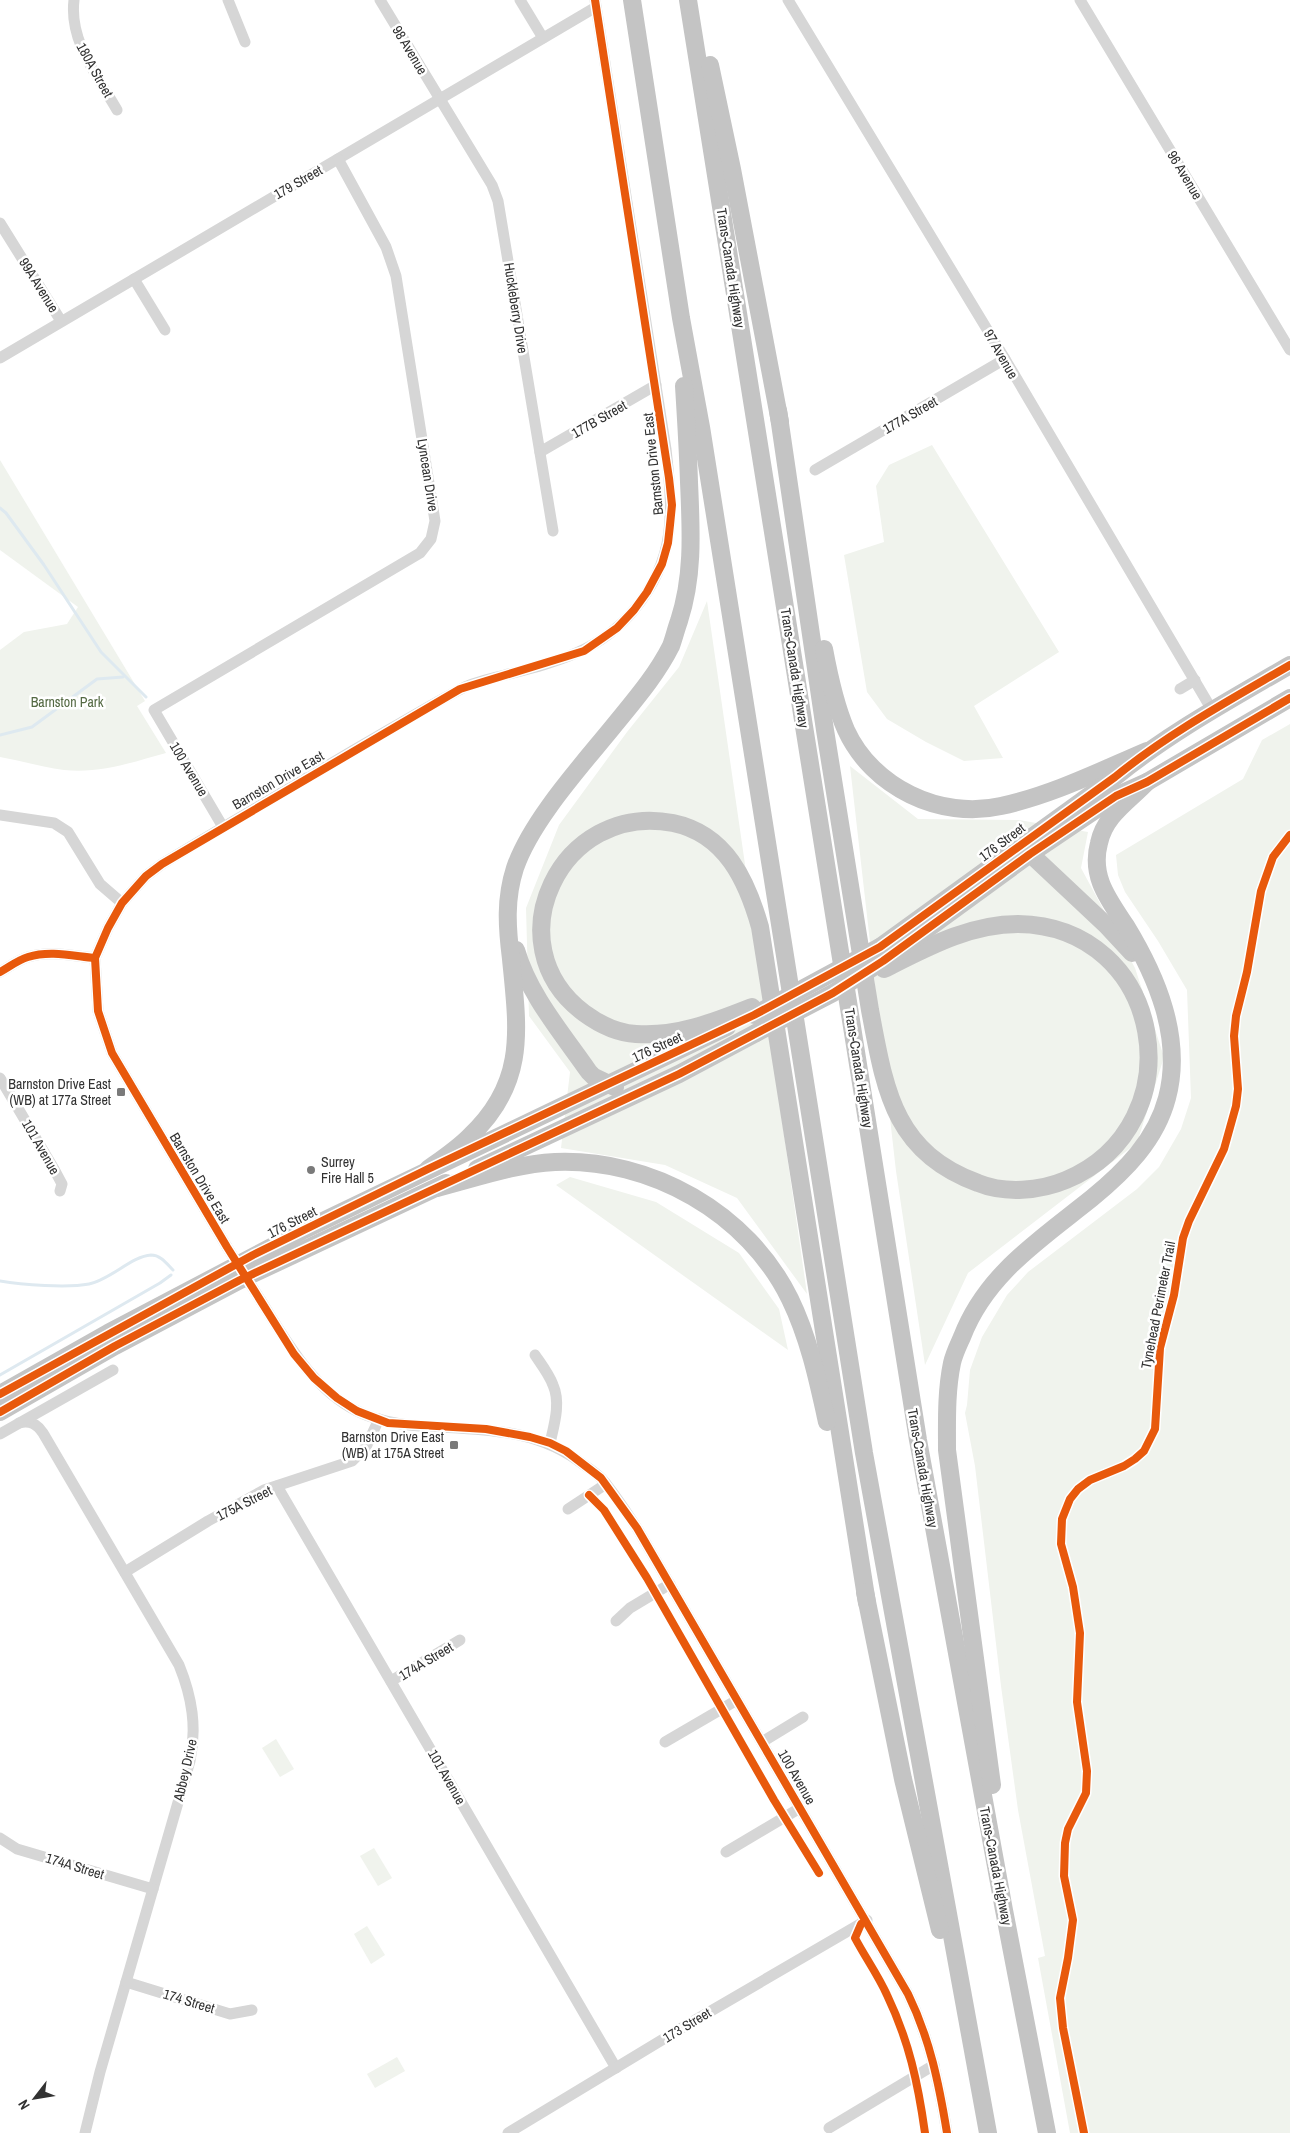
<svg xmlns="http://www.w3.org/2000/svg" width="1290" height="2133" font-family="'Archivo Narrow',sans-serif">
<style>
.green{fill:#f0f3ed}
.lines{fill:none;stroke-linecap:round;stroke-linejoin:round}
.stream{stroke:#dee9f0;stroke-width:3}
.minor{stroke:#d6d6d6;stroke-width:11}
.highway{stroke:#c4c4c4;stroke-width:18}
.minor-bridge{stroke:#d6d6d6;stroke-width:11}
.highway-bridge{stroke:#c4c4c4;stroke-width:18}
.cycleway-casing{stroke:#fff;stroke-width:11}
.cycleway{stroke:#e8590c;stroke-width:8}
.poi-dot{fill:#7a7a7a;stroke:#fff;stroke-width:2}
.labels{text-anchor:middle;stroke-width:5;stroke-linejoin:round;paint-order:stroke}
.street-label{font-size:14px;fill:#323232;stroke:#fff}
.park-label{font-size:14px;fill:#546943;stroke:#fff}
.poi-label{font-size:14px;fill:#323232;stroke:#fff;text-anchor:end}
</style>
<rect width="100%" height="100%" fill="#fff"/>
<g class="green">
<polygon points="932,445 1059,652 974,706 1003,758 964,761 926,742 887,719 867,692 844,555 884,542 876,486 889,465"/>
<path d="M0 460 145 701 137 706 166 753C133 762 99 774 64 770 43 767 21 761 0 757V650L24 632 67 624 78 607 0 550Z"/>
<polygon points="707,601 807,1294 737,1198 665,1165 561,1148 570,1072 529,1016 526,908 559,825 627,732 679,667"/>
<polygon points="1290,724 1290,2133 1070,2133 1038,1958 1045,1956 1018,1810 1001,1686 975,1466 965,1413 967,1405 970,1370 982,1337 1007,1295 1028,1272 1137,1189 1159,1167 1181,1129 1191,1098 1187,990 1158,941 1125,892 1118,875 1116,855 1243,779 1262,740"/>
<polygon points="850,766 918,819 1019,820 1088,832 1081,868 1135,968 1164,1057 1137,1143 968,1273 925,1365 896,1171"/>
<polygon points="570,1177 656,1202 739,1253 779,1309 788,1350 556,1185"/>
<polygon points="276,1739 294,1769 280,1777 262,1748"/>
<polygon points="374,1848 392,1878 378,1886 360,1856"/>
<polygon points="367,1926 385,1955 371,1964 354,1934"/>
<polygon points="397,2057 405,2071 375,2088 367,2074"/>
</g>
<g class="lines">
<g class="stream">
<polyline points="0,508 6,513 44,565 101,652 146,697"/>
<polyline points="0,735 32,727 97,679 123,677"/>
<path d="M0 1281C22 1285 68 1288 89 1284 110 1280 132 1256 151 1255 161 1255 167 1264 173 1270"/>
<polyline points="0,1375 160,1283 171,1275"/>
</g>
<g class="minor">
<path d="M74 0C69 41 97 75 117 110"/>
<polyline points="228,0 245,42"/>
<polyline points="380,0 492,185 498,201 553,531"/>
<polyline points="520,0 543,38"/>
<polyline points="788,0 1005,359 1212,710"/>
<polyline points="1080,0 1290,350"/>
<polyline points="0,223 61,321"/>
<polyline points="134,279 165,330"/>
<polyline points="0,358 596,7"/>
<polyline points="540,452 656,385"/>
<polyline points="815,470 1005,359"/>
<polyline points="1180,689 1195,680"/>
<polyline points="0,815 54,823 68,832 100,884 122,903"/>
<polyline points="223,827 154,710 420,553 431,539 435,521 396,276 386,247 338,159"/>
<path d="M0 972C9 967 18 960 28 957 50 950 73 956 95 958"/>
<polyline points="0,1078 54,1169 62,1184 60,1191"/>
<path d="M227 1247 112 1053 98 1011 95 958 108 928 122 903 146 876 162 864C226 825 290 788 354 750 389 730 423 709 459 690 473 682 490 679 505 675 556 662 599 652 634 610 677 558 673 512 666 449L595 0"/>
<path d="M261 1301C287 1342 312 1388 357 1411 383 1424 413 1426 441 1427 494 1430 541 1431 584 1465 590 1469 597 1474 602 1479 615 1494 626 1512 637 1528L908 1994C930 2039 939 2084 947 2133"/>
<path d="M535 1355C541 1364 549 1374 553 1385 561 1403 554 1425 550 1443"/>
<path d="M19 1423C30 1420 37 1424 43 1433L179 1665C192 1697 197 1727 190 1761L100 2072 85 2133"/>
<polyline points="0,1434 113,1370"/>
<polyline points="277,1486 616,2068"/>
<polyline points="568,1509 606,1484"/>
<polyline points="125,1572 208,1521 264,1490 352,1461 366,1447 379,1419"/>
<polyline points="616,1621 630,1608 670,1584"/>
<polyline points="391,1681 460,1640"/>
<polyline points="665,1742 737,1700"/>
<polyline points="762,1742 803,1717"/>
<polyline points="0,1838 17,1849 153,1889"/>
<polyline points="726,1852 800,1808"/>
<polyline points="126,1982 230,2014 252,2010"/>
<polyline points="829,2128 934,2065"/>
<polyline points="508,2133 680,2029 867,1920"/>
</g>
<g class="highway">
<polyline points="632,0 681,318 701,427 864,1453 988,2133"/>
<polyline points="688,0 918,1440 1004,1910 1047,2133"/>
<polyline points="710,65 732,169 780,422"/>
<path d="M778 410 825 730 870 1010C885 1089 893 1152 978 1183 1005 1194 1040 1191 1066 1180 1198 1124 1164 926 1018 924 969 924 926 948 884 969"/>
<path d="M824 649C829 676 835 705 846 730 872 787 940 820 1001 806 1052 795 1100 771 1147 751"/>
<polyline points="1022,846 1106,925 1132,953"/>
<path d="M880 947 1115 777C1169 733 1230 700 1290 665"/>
<path d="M516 950C529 995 562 1033 589 1072L594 1077 615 1087"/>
<polyline points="893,954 1030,854 1116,796 1147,782 1290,698"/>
<path d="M752 1007C714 1022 677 1037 636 1034 617 1033 599 1024 584 1013 492 944 561 801 673 823 726 834 747 881 760 927L867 1603"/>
<path d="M428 1169C442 1159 457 1149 469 1137 527 1083 518 1030 511 959 507 927 505 899 515 868 531 821 581 766 612 728 633 702 656 676 671 646 674 638 676 629 679 621 694 575 691 530 689 482 688 450 686 418 684 386"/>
<polyline points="477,1169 679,1074 756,1033"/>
<path d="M437 1188C476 1178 515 1164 555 1162 651 1158 748 1213 790 1299 809 1338 818 1381 827 1422"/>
<polyline points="0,1394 108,1333 302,1231 727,1027"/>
<polyline points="0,1412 115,1346 240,1280 446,1183"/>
<polyline points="865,1592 903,1779 940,1930"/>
<path d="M992 1785 947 1450C947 1421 946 1392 952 1363 954 1354 958 1346 962 1337 986 1274 1041 1239 1092 1198 1125 1171 1156 1140 1167 1098 1183 1038 1157 977 1126 926 1109 900 1090 877 1099 843 1105 815 1128 802 1147 782"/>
</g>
<polyline class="minor-bridge" points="227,1247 261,1301"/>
<g class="highway-bridge">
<polyline points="754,1015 880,947"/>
<polyline points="756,1033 833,993 883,961"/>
</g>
<g class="cycleway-casing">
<g id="cycleway">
<path d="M595 0 669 478 672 505 670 525 668 543 662 564 647 592 634 610 617 628 584 651 460 689 162 864 146 876 122 903 108 928 95 958 98 1011 112 1053 227 1247 294 1354 314 1378 337 1398 357 1411 388 1423 486 1429 530 1437 550 1443 566 1451 601 1478 637 1528 908 1994C930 2039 939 2084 947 2133"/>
<path d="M0 972C9 967 18 960 28 957 50 950 73 956 95 958"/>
<path d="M0 1394 253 1255 428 1169 754 1015 880 947 1115 777C1169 733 1230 700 1290 665"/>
<polyline points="0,1412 115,1346 240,1280 679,1074 833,993 883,961 1030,854 1116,796 1147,782 1290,698"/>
<polyline points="589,1495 604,1510 647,1578 774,1800 819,1873"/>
<path d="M861 1924 855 1938C865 1957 878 1975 887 1995 909 2041 918 2083 925 2133"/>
<polyline points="1084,2133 1063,2028 1060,1998 1068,1958 1073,1920 1064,1876 1065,1843 1068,1829 1086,1793 1087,1771 1077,1702 1080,1633 1073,1587 1061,1544 1062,1519 1070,1499 1078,1489 1090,1480 1124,1466 1135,1459 1144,1451 1155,1429 1160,1348 1174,1295 1183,1238 1189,1221 1224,1149 1236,1106 1238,1089 1234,1036 1236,1016 1247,972 1261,891 1273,857 1290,835"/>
</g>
</g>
<use href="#cycleway" class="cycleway"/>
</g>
<g class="poi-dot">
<rect x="116" y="1087" width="10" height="10" rx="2.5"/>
<circle cx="311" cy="1170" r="5"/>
<rect x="449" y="1440" width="10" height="10" rx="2.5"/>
</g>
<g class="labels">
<g class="street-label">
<text transform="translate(410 50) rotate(59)" y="5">98 Avenue</text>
<text transform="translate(95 70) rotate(61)" y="5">180A Street</text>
<text transform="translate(1185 175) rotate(59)" y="5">96 Avenue</text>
<text transform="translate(298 182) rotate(-30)" y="5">179 Street</text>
<text transform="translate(731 268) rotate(81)" y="5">Trans-Canada Highway</text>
<text transform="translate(39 285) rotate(58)" y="5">99A Avenue</text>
<text transform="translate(516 308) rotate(81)" y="5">Huckleberry Drive</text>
<text transform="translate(1001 354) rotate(60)" y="5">97 Avenue</text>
<text transform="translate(910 415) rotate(-30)" y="5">177A Street</text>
<text transform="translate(599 419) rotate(-30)" y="5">177B Street</text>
<text transform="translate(653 464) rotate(-96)" y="5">Barnston Drive East</text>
<text transform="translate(428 475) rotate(81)" y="5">Lyncean Drive</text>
<text transform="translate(795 668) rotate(81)" y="5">Trans-Canada Highway</text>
<text transform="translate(189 769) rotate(59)" y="5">100 Avenue</text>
<text transform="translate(278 780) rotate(-30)" y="5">Barnston Drive East</text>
<text transform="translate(1002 842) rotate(-37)" y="5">176 Street</text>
<text transform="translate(657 1047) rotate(-25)" y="5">176 Street</text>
<text transform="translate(859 1068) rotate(81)" y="5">Trans-Canada Highway</text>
<text transform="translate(41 1147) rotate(60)" y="5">101 Avenue</text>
<text transform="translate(200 1178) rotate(59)" y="5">Barnston Drive East</text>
<text transform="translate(292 1222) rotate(-27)" y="5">176 Street</text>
<text transform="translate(1158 1305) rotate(-79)" y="5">Tynehead Perimeter Trail</text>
<text transform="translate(923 1468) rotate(80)" y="5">Trans-Canada Highway</text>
<text transform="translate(244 1503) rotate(-27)" y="5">175A Street</text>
<text transform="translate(426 1661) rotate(-31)" y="5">174A Street</text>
<text transform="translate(185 1770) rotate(-77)" y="5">Abbey Drive</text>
<text transform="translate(447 1777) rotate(60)" y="5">101 Avenue</text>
<text transform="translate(797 1777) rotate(60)" y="5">100 Avenue</text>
<text transform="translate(75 1866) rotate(17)" y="5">174A Street</text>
<text transform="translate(996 1866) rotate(79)" y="5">Trans-Canada Highway</text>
<text transform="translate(189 2001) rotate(17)" y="5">174 Street</text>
<text transform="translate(687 2025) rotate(-31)" y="5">173 Street</text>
</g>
<g class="park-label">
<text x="67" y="707">Barnston Park</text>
</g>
<g class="poi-label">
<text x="111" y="1089">Barnston Drive East<tspan x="111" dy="16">(WB) at 177a Street</tspan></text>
<text x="321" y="1167" text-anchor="start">Surrey<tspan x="321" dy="16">Fire Hall 5</tspan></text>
<text x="444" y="1442">Barnston Drive East<tspan x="444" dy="16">(WB) at 175A Street</tspan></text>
</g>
</g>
<g transform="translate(35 2098) rotate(239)" stroke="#ffffff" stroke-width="4" paint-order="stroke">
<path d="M0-4L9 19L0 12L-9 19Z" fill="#323232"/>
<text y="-8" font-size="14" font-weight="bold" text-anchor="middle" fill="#323232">N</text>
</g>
</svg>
